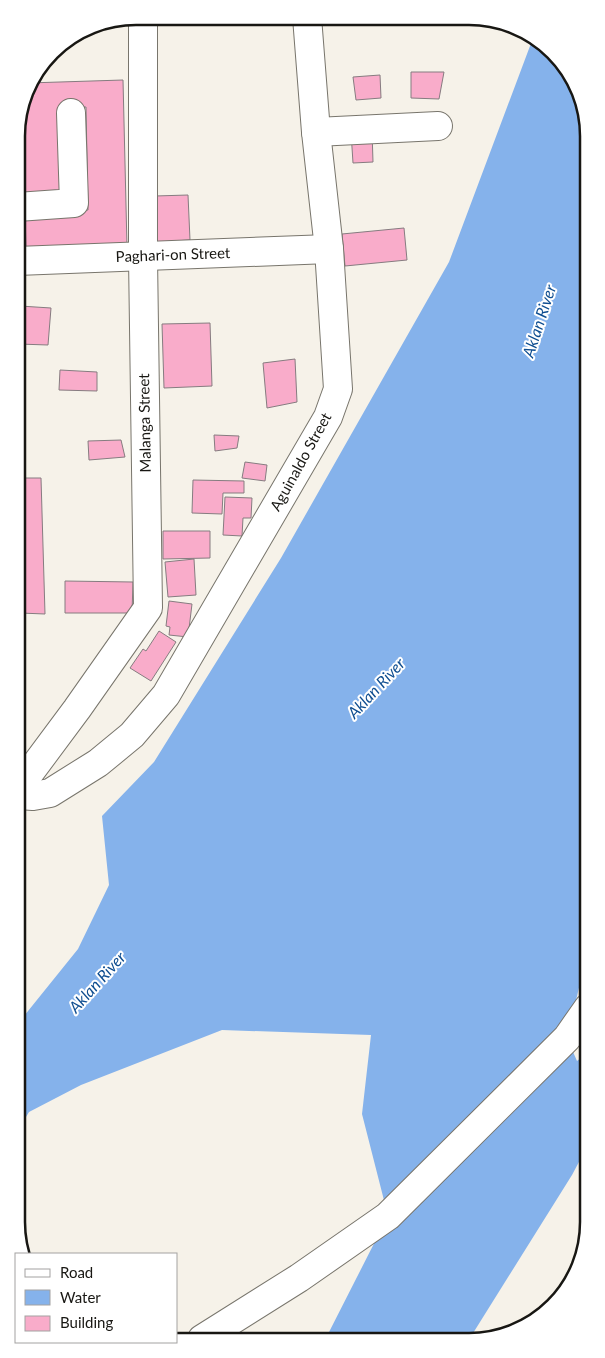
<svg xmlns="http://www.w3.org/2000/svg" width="605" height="1358" font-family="Lato,sans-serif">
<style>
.water{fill:#85b2eb}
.building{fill:#f9acca;stroke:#867c80}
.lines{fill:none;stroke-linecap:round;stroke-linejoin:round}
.minor-casing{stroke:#78756c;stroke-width:30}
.minor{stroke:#fff;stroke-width:28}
.labels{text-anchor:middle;stroke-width:4;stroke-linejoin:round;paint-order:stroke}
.street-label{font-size:15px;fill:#181713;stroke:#fff}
.water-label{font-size:16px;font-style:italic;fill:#0e4d90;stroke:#fff}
.rim{fill:none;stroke:#181713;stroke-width:2.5}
</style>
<rect width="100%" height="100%" fill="#f6f2e9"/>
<polygon class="water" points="533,38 548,46 585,105 588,950 567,1038 577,1061 588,1052 588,1145 572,1175 470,1338 326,1338 388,1216 362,1114 371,1035 222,1030 81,1085 29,1112 20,1127 20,1021 78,949 109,885 102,816 154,762 281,558 449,262"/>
<g class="building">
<polygon points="394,18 430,18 430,20 394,22"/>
<polygon points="411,72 444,72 439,99 411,98"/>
<polygon points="380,75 381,98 356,100 353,77"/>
<polygon points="123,80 127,247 26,250 25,212 88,210 86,107 59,108 61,197 17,199 17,128 28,83"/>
<polygon points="372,131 373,162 353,163 351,132"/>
<polygon points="188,195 190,240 157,242 155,196"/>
<polygon points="404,228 407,260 345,266 342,234"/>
<polygon points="20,306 51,308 48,345 18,344"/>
<polygon points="210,323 212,386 164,388 162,324"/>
<polygon points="295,359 297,402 267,408 263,363"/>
<polygon points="60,370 97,372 97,391 59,390"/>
<polygon points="214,435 239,436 237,448 215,451"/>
<polygon points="121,440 125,457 89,460 88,441"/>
<polygon points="245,462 267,465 265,481 242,478"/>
<polygon points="18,478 41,478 45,614 20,613"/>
<polygon points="193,480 244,481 244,493 223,493 222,514 192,513"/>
<polygon points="225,497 252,498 251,518 243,518 242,536 223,535"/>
<polygon points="163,531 210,531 210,558 163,559"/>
<polygon points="194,559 196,595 168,597 165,562"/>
<polygon points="65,581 133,582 132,613 65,613"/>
<polygon points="169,601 192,604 188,637 169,635 170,627 166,626"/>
<polygon points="159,631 176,642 151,681 130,668 143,649 146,651"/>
</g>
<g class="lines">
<g class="minor-casing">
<g id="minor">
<polyline points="316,132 438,126"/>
<polyline points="17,207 74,203 71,113"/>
<polyline points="17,261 329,249"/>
<polyline points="19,787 77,709 148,608 143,257 143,16"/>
<polyline points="19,795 33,796 50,793 98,763 132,735 166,695 328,417 338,389 329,249 316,132 307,17"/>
<polyline points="202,1339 299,1278 388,1216 567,1038 588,1008"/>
</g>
</g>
<use href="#minor" class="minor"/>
</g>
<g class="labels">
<g class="street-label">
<text transform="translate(173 255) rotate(-2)" y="5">Paghari-on Street</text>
<text transform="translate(145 423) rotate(-91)" y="5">Malanga Street</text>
<text transform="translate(301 462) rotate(-61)" y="5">Aguinaldo Street</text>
</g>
<g class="water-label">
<text transform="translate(539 321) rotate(-72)" y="6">Aklan River</text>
<text transform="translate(376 688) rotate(-47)" y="6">Aklan River</text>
<text transform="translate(97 982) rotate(-48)" y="6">Aklan River</text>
</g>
</g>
<path d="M0 0H605V1358H0ZM136 25H469A111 111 0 0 1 580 136V1222A111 111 0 0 1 469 1333H136A111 111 0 0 1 25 1222V136A111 111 0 0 1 136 25Z" fill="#fff" fill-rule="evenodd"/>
<path class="rim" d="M136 25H469A111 111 0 0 1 580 136V1222A111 111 0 0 1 469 1333H136A111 111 0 0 1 25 1222V136A111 111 0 0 1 136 25Z"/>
<rect x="15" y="1253" width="162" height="90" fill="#ffffff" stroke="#a3a2a1"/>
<rect x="25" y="1269" width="25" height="8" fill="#ffffff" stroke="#a3a2a1"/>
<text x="60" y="1278" font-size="15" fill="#181713">Road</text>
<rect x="25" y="1290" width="25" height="15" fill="#85b2eb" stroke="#a3a2a1"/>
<text x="60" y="1303" font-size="15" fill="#181713">Water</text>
<rect x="25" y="1316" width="25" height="15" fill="#f9acca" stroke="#a3a2a1"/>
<text x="60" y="1328" font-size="15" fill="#181713">Building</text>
</svg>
